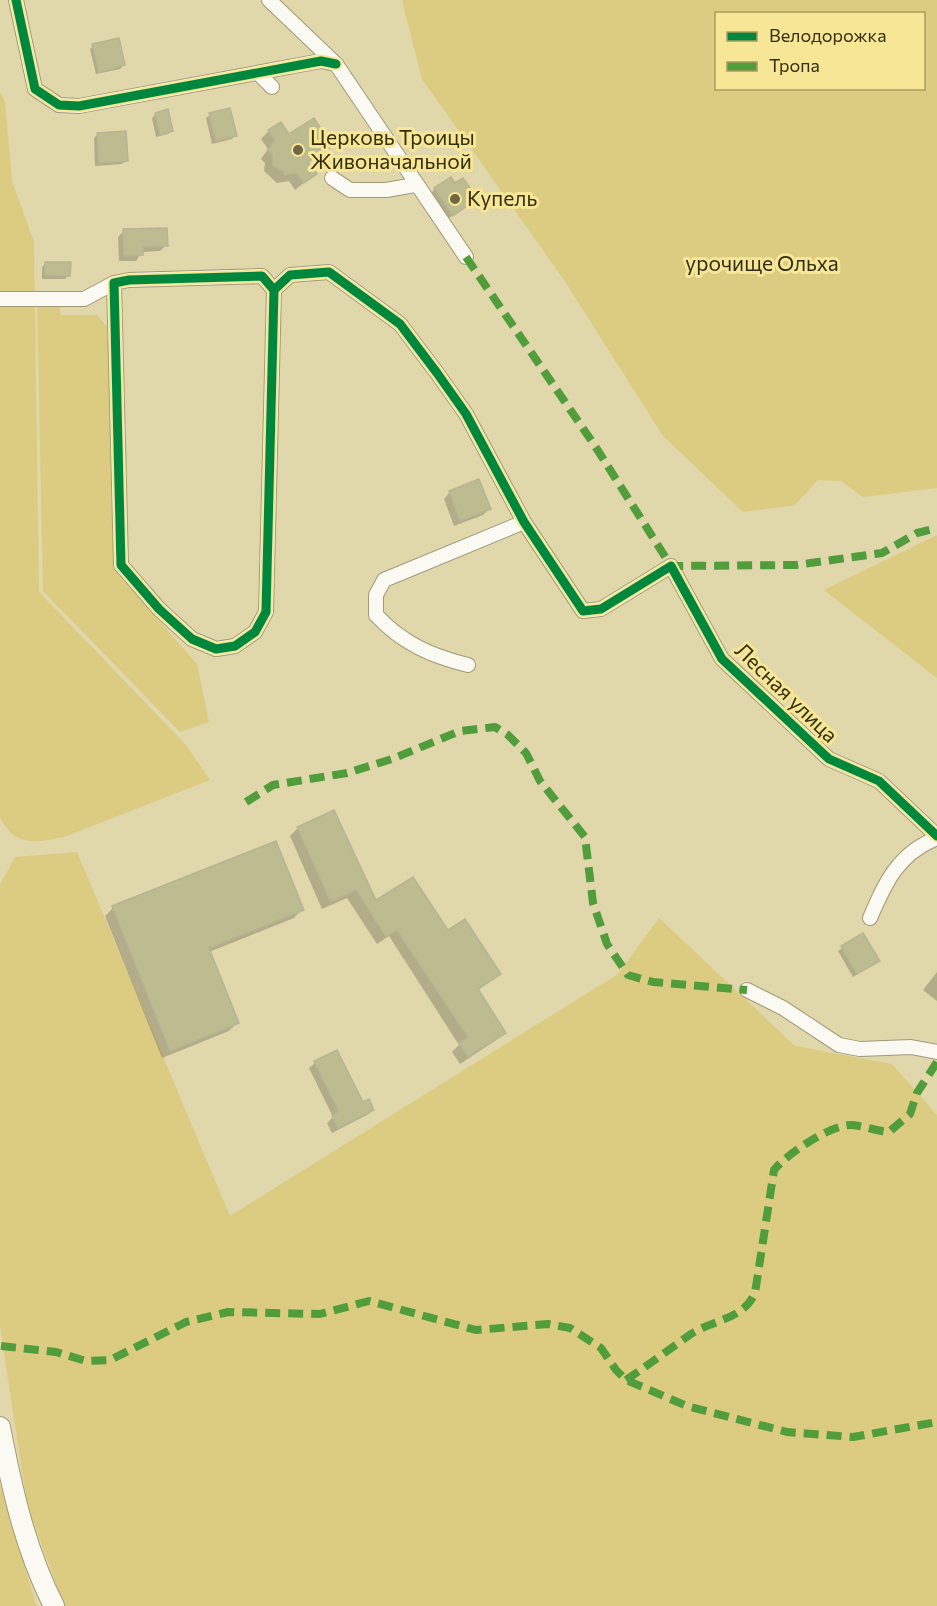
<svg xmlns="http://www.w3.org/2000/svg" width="937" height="1606" font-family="Commissioner,sans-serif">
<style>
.green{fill:#dccc81;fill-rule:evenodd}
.shadow{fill:#0003}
.building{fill:#bcbc90;stroke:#b7b593;stroke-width:1.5}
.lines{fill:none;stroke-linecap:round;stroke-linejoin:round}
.street-casing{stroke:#a19a77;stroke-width:16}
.secondary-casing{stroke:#a19a77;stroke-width:22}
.street{stroke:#faf9f2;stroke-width:14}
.secondary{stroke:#faf9f2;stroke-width:20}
.quiet{stroke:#519d3b;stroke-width:8;stroke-dasharray:15 8;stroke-linecap:butt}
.cycleway-casing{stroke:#f6e695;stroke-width:13}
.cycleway{stroke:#00873e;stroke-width:9}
.poi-dot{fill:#716944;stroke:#f6e695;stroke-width:2}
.labels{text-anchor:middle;stroke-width:6;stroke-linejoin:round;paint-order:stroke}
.poi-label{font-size:21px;fill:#352e0c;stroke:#f6e695;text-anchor:start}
.park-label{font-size:21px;fill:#322d17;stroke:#f6e695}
.street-label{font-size:21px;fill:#352e0c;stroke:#f6e695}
</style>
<rect width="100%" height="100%" fill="#e0d7ab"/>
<g class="green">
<path d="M402 0H937V488L863 497 841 481 818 480 795 505 743 512 663 436 564 280 422 79ZM716 14H924V88H716Z"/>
<path d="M0 91 5 102 12 181 34 242 39 592 186 745 210 780 64 837C34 843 15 847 0 817Z"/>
<polygon points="37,305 59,305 61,315 97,315 110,330 111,496 115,571 197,664 209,722 180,732 43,591"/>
<polygon points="937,535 937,678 824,590"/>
<polygon points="77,852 230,1216 618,974 659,918 795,1046 892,1064 937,1115 937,1606 64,1606 27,1504 0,1326 0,885 15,857"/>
<polygon points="0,1485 36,1604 37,1606 0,1606"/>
</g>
<g class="shadow">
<polygon points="93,46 124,65 120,69 96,74 90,49"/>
<polygon points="156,114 172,131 168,134 156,137 152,118"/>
<polygon points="210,115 235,135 232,139 212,144 206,118"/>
<polygon points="269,131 330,146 308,163 315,174 295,190 289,181 277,183 264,171 265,163 261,159 268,149 261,139"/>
<polygon points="97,135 126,161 122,164 95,166 94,138"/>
<polygon points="435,189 463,194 470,203 449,218 431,193"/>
<polygon points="124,231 166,245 160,251 142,252 136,261 119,261 118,237"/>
<polygon points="46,263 69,275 65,279 42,279 42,267"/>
<polygon points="478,481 489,509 483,515 454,526 444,499 449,493"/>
<polygon points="298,828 376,903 447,933 499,974 477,991 504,1032 496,1040 460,1064 452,1052 459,1045 389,936 377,944 347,898 322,909 290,836"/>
<polygon points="113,908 302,909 294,918 209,952 237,1023 229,1031 162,1058 105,916"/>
<polygon points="862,935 874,964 853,977 838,951"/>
<polygon points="937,972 937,1001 923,990"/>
<polygon points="315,1063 363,1104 373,1110 367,1115 332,1133 327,1123 333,1117 309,1068"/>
</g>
<g class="building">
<polygon points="119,38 125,65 99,72 92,44"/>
<polygon points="230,108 237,136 216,141 209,113"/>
<polygon points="168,109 173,131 160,135 155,113"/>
<polygon points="314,118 332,146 308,162 317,174 304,183 297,173 285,175 283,171 273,166 272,154 268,150 275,140 268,130 281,122 289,134"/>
<polygon points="126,131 128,161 99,163 97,133"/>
<polygon points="451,177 455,183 463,178 471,189 465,194 471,203 453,216 434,188"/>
<polygon points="167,228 168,246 143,247 143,255 124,256 123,229"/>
<polygon points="45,262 71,262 70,276 45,275"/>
<polygon points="479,479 491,509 460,521 449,491"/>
<polygon points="334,810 376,900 413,877 448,930 465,919 501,974 478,989 506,1033 468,1057 459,1043 468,1037 397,930 386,937 356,890 331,902 297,827"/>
<polygon points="276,841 304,910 209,948 239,1023 170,1051 112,906"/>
<polygon points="863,933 880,961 857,974 841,946"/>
<polygon points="337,1050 363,1102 369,1099 374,1110 338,1128 332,1116 339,1112 314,1061"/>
</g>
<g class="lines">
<g class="street-casing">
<g id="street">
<polyline points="16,0 35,89 59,105 79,106 321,61 336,64"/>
<polyline points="269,0 336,64 466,257"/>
<polyline points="258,73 272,87"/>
<polyline points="332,178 350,190 386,190 415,185"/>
<polyline points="274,290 262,276 129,280 114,283 121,565 159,609 192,639 216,649 235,646 255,632 266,612 274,290 290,275 329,272 400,324 437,373 466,414 524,522 583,611 601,609 671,566 722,659 829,759 879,781 937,836"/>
<polyline points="0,299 84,299 114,283"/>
<path d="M468 665C431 656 402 643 376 615V595L384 580 524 522"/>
<path d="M870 918C886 881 898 854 937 838"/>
<polyline points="747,990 783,1008 839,1045 860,1049 911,1047 937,1052"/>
</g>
</g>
<g class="secondary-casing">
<path id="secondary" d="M0 1427C12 1489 25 1549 54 1606"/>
</g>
<use href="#street" class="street"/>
<use href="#secondary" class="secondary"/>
<g class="quiet">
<polyline points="466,257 595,446 671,566 796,565 882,553 917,533 937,528"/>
<polyline points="246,802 273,785 347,773 392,759 460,731 495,727 508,735 526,753 540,781 585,837 593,903 607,944 628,975 653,982 747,990"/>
<polyline points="1,1346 56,1352 86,1361 110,1360 186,1322 228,1312 320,1314 369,1301 476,1330 548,1324 570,1328 601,1348 616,1370 626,1380 687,1406 787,1432 853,1437 937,1422"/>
<path d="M626 1380C648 1365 670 1349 691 1334 714 1319 743 1320 755 1293L774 1170C787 1154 831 1124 852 1125 864 1126 877 1131 889 1132L910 1114 917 1093 937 1062"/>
</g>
<g class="cycleway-casing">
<g id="cycleway">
<polyline points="16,0 35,89 59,105 79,106 321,61 336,64"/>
<polyline points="274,290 262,276 129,280 114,283 121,565 159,609 192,639 216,649 235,646 255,632 266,612 274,290 290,275 329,272 400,324 437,373 466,414 524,522 583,611 601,609 671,566 722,659 829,759 879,781 937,836"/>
</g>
</g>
<use href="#cycleway" class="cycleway"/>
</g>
<g class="poi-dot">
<circle cx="298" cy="150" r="6"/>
<circle cx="455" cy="199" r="6"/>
</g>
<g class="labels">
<g class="poi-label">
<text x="310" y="145">Церковь Троицы<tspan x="310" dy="24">Живоначальной</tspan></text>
<text x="467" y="206">Купель</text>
</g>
<g class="park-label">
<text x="762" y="271">урочище Ольха</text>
</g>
<g class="street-label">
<text transform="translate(786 693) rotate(44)" y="7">Лесная улица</text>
</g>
</g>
<rect x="715" y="12" width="210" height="78" fill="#f6e695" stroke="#a99c5e" stroke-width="1.5"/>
<rect x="727" y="32" width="30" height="9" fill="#00873e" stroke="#a99c5e" stroke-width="1.5"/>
<text x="769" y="42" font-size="18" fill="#352e0c">Велодорожка</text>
<rect x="727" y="62" width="30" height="9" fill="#519d3b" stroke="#a99c5e" stroke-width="1.5"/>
<text x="769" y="72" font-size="18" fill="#352e0c">Тропа</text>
</svg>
